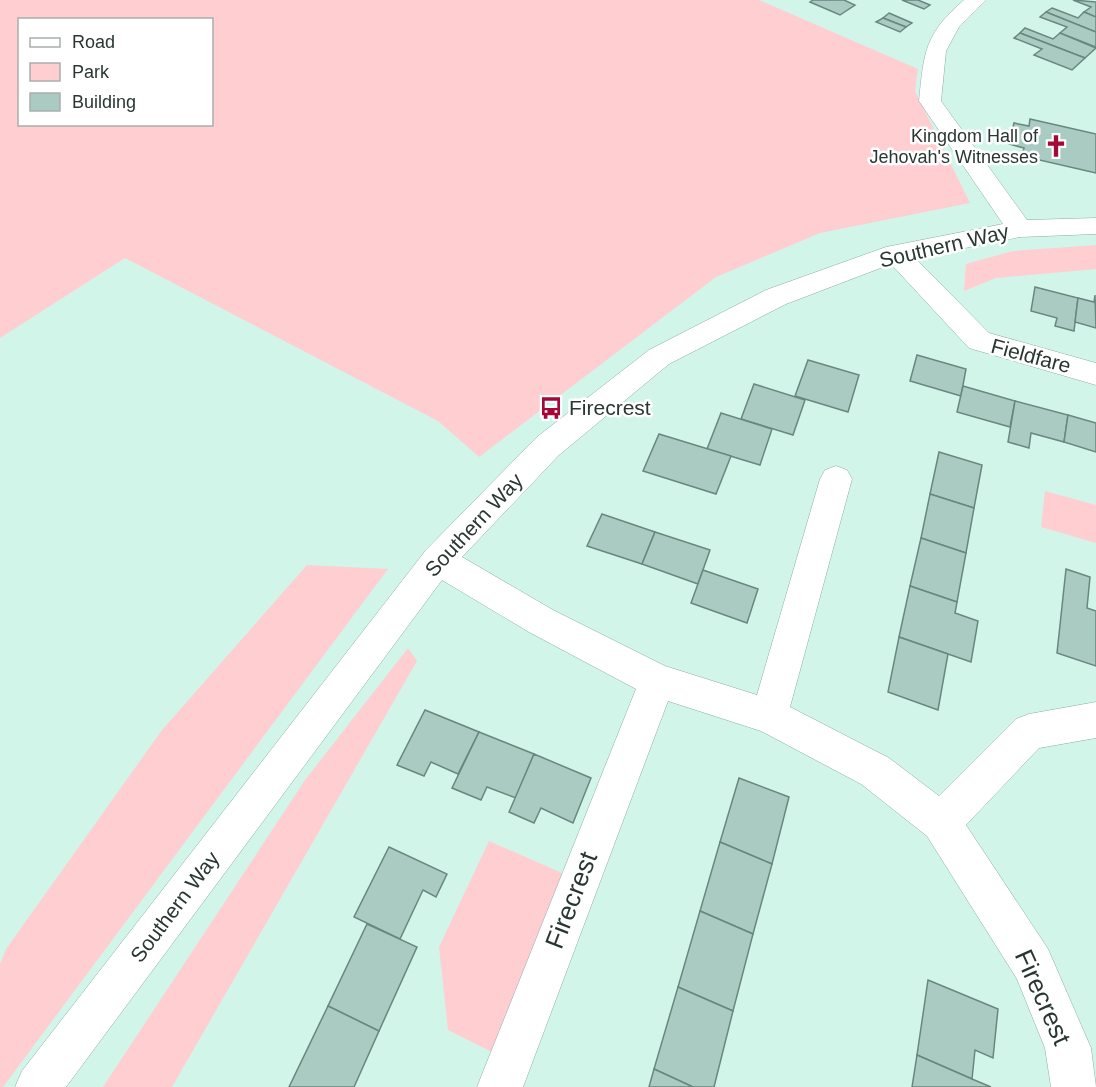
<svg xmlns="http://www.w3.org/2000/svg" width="1096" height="1087" font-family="Arial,sans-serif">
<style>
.green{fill:#ffced1;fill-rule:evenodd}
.building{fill:#a9cbc1;stroke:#68887f;stroke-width:1.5}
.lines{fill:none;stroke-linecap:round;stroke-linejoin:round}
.street-casing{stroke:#8cada3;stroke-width:1}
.street{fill:#fff;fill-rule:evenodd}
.labels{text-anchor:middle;stroke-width:5;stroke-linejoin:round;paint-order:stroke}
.far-poi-label{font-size:18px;fill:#293733;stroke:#fff;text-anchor:end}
.street-label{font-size:21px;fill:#293733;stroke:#fff}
.poi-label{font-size:21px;fill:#293733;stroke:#fff;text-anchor:start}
.near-street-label{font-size:26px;fill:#293733;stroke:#fff}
</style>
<rect width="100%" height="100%" fill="#d2f5ea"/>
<g class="green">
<path d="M0 0H759L918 69 915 91 970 203 820 233 716 277 479 457 438 421 125 258 0 338ZM20 20H212V124H20Z"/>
<polygon points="1096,245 1096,269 996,278 964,291 966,264 1013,251"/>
<polygon points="1045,491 1096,505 1096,543 1041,527"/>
<polygon points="307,565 388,569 3,1087 0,1087 0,964 6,949 162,730"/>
<polygon points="408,648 417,661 172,1087 103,1087 305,780"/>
<polygon points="489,841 569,876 500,1056 448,1030 439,947"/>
</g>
<g class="building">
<polygon points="813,0 844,0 855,5 840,15 810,2"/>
<polygon points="902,0 918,0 930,5 924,9"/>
<polygon points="1073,0 1096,2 1096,17 1084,12 1091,7"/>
<polygon points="1052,8 1078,18 1084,12 1096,17 1096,32 1046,12"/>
<polygon points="1046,12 1096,32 1096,47 1060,33 1067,27 1040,17"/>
<polygon points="889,13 912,23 906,27 883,18"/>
<polygon points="883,18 906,27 900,32 876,22"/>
<polygon points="1025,28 1053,39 1060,33 1096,48 1085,58 1020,33"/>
<polygon points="1020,33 1085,58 1072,70 1034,55 1042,49 1014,38"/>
<polygon points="1030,119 1096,134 1096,173 1022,156 1024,148 1009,144 1014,123 1029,126"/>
<polygon points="1035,287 1078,298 1074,331 1055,326 1057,318 1031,311"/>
<polygon points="1095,295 1096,328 1075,322 1078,298 1094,302"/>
<polygon points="917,355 966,369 961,396 910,381"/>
<polygon points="808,360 859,375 848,412 795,396"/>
<polygon points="754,384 805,400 793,435 741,419"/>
<polygon points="963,386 1015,401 1010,427 957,412"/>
<polygon points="1015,401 1068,415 1064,442 1031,433 1029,448 1008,442"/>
<polygon points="721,413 772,429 760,465 707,449"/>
<polygon points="1068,415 1096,423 1096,452 1064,442"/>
<polygon points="659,434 731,456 716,494 643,471"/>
<polygon points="939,452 982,465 974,508 930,494"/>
<polygon points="930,494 974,508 966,553 921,538"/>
<polygon points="602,514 655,532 642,564 587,546"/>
<polygon points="655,532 710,550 698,584 642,564"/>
<polygon points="921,538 966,553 957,602 910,586"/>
<polygon points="1066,569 1090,577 1087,608 1096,611 1096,666 1057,653"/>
<polygon points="703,570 758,589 747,623 691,603"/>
<polygon points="910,586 957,602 955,613 978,621 971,662 899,637"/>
<polygon points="899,637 948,654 938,710 888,692"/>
<polygon points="425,710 479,732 458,774 431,762 424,776 397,765"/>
<polygon points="479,732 534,754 516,798 487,787 481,800 452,788"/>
<polygon points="534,754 591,778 573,823 541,808 534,823 509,812"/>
<polygon points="739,778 789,797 772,864 720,842"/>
<polygon points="720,842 772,864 753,934 700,911"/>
<polygon points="389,847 447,874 436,897 423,890 400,939 354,917"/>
<polygon points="700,911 753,934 733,1011 678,987"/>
<polygon points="367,924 417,947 379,1031 328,1006"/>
<polygon points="928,980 998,1009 993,1058 975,1050 972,1079 917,1055"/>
<polygon points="678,987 733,1011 714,1087 693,1087 654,1069"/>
<polygon points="328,1006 379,1031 354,1087 289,1087"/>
<polygon points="917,1055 972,1079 991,1087 912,1087"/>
<polygon points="654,1069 693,1087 649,1087"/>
</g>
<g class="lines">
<g class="street-casing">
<path id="street" d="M964 0H986L959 27 946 51 941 101 1027 220 1096 218V234L1020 237 915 258 989 333 1096 363V385L969 348 891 264 786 304 669 364 559 455 462 557 553 610 665 666 757 695 820 479 825 470 836 466 847 470 852 479 790 707 889 758 939 796 1016 719 1029 714 1096 702V738L1039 748 966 825 1048 949 1091 1048 1096 1087H1051L1045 1048 1017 979 927 836 861 784 761 731 668 701 523 1087H477L636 689 529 632 442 580 66 1087H15L22 1071 426 550 537 437 649 350 766 290 886 247 1003 224 919 101C924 53 924 34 964 0Z"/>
</g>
<use href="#street" class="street"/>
</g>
<defs>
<g id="church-bare" transform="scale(1.8)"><path d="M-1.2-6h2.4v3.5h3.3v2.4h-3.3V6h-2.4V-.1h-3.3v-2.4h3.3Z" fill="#a40837" stroke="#fff" stroke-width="2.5" paint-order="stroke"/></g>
<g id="bus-bare" transform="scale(1.8)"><path d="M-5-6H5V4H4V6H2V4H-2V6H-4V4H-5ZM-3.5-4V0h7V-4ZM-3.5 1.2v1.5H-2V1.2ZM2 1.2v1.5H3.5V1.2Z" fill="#a40837" stroke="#fff" stroke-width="2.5" paint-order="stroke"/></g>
</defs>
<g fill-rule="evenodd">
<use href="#church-bare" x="1056" y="146"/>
<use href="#bus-bare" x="551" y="408"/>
</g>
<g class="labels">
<g class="far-poi-label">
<text x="1038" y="142">Kingdom Hall of<tspan x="1038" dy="21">Jehovah's Witnesses</tspan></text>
</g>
<g class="street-label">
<text transform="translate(944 246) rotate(-13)" y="7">Southern Way</text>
<text transform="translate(1031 356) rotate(15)" y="7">Fieldfare</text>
<text transform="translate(474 525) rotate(-47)" y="7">Southern Way</text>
<text transform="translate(175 907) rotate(-53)" y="7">Southern Way</text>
</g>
<g class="poi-label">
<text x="569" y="415">Firecrest</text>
</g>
<g class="near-street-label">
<text transform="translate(571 900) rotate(-69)" y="9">Firecrest</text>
<text transform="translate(1043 997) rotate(66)" y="9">Firecrest</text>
</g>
</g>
<rect x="18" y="18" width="195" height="108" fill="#ffffff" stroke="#a9afad" stroke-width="1.5"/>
<rect x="30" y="38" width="30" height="9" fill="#ffffff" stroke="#a9afad" stroke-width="1.5"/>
<text x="72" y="48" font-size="18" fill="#293733">Road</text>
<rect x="30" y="63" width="30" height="18" fill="#ffced1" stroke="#a9afad" stroke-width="1.5"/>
<text x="72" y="78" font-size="18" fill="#293733">Park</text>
<rect x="30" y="93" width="30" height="18" fill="#a9cbc1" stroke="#a9afad" stroke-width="1.5"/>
<text x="72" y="108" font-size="18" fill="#293733">Building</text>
</svg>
